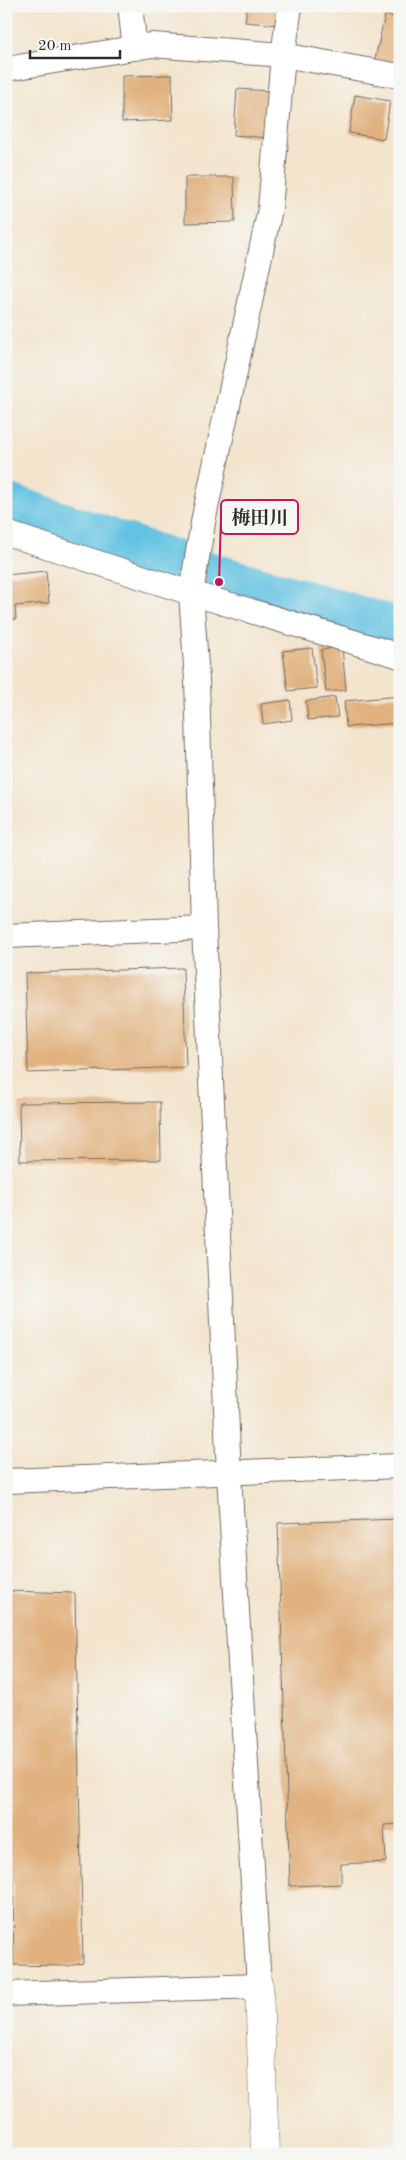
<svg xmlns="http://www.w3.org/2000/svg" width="406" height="2160" font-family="'Old Standard TT','Noto Serif JP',serif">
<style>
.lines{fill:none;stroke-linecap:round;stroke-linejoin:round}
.river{stroke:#63c3e2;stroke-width:54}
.building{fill:#e1b280}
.street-casing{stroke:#716c64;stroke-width:26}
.secondary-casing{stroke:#716c64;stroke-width:29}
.street{stroke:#fff;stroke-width:24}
.secondary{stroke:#fff;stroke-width:28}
.leader{fill:none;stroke:#c2185b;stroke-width:2}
.callout-dot{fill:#c2185b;stroke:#f6f6f2;stroke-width:2}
.callout{fill:#f6f6f2;stroke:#c2185b;stroke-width:2}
.callout-label{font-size:19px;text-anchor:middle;font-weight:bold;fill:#2b2b2b}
</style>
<rect width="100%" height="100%" fill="#f6f6f2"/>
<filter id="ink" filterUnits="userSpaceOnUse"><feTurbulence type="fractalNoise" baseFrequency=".02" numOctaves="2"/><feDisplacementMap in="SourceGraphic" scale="10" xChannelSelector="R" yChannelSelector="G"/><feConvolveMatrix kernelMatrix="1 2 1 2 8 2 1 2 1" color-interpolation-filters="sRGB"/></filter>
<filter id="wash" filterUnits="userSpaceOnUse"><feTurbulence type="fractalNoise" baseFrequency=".0096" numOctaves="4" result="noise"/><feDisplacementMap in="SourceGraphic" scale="20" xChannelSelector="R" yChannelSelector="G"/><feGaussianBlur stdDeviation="1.12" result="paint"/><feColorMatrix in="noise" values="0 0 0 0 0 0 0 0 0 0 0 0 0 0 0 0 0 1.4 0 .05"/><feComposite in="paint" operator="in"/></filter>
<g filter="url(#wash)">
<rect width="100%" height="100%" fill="#f3e4cd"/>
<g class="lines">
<polyline class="river" points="6,510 219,582 400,635"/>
</g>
<g id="blocks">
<g class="building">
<polygon points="183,6 216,6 216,9 183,8"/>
<polygon points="247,6 280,6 279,25 245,22"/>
<polygon points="385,15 400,18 400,64 375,59"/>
<polygon points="172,75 173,120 122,122 122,76"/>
<polygon points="237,89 271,91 267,138 234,135"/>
<polygon points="355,95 390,101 384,139 349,133"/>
<polygon points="185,177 234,177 235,222 185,223"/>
<polygon points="46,571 49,603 15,606 16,619 6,620 6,575"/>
<polygon points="342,647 346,690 326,692 321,650"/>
<polygon points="312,648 317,688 288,691 283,651"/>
<polygon points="400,696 400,723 346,727 344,701"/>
<polygon points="335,697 338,717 308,720 306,701"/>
<polygon points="290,700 292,720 263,724 261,704"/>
<polygon points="183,968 186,1067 28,1073 25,973"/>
<polygon points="160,1102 161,1160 20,1161 19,1103"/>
<polygon points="400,1519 400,1824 384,1825 386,1862 341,1864 341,1884 290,1886 278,1523"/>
<polygon points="6,1591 75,1593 83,1963 67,1966 13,1965 14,1883 6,1884"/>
</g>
</g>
</g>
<g filter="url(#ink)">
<use href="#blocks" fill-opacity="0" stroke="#716c64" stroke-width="1"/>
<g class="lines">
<g class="street-casing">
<g id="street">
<polyline points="130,6 135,48"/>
<polyline points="6,69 152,45 283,55 400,76"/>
<polyline points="6,533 191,593 400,656"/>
<polyline points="6,936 204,928"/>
<polyline points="6,1481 400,1466"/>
<polyline points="6,1994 259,1986 229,1474 204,928 197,680 191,593 204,517 270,209 283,55 290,6"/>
</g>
</g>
<g class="secondary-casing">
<polyline id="secondary" points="259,1986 265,2154"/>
</g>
<use href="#street" class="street"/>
<use href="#secondary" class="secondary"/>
</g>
</g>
<path class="leader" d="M219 582L221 517"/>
<circle class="callout-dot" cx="219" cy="582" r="5"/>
<rect class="callout" x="221" y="500" width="77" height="34" rx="5"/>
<g class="callout-label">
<text x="260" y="524">梅田川</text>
</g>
<rect width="406" height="2160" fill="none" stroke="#f6f6f2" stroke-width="25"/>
<path d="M30 50v8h90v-8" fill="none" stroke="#2b2b2b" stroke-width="2.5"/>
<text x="38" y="50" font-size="15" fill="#2b2b2b" stroke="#f6f6f2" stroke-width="4" paint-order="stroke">20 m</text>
</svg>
